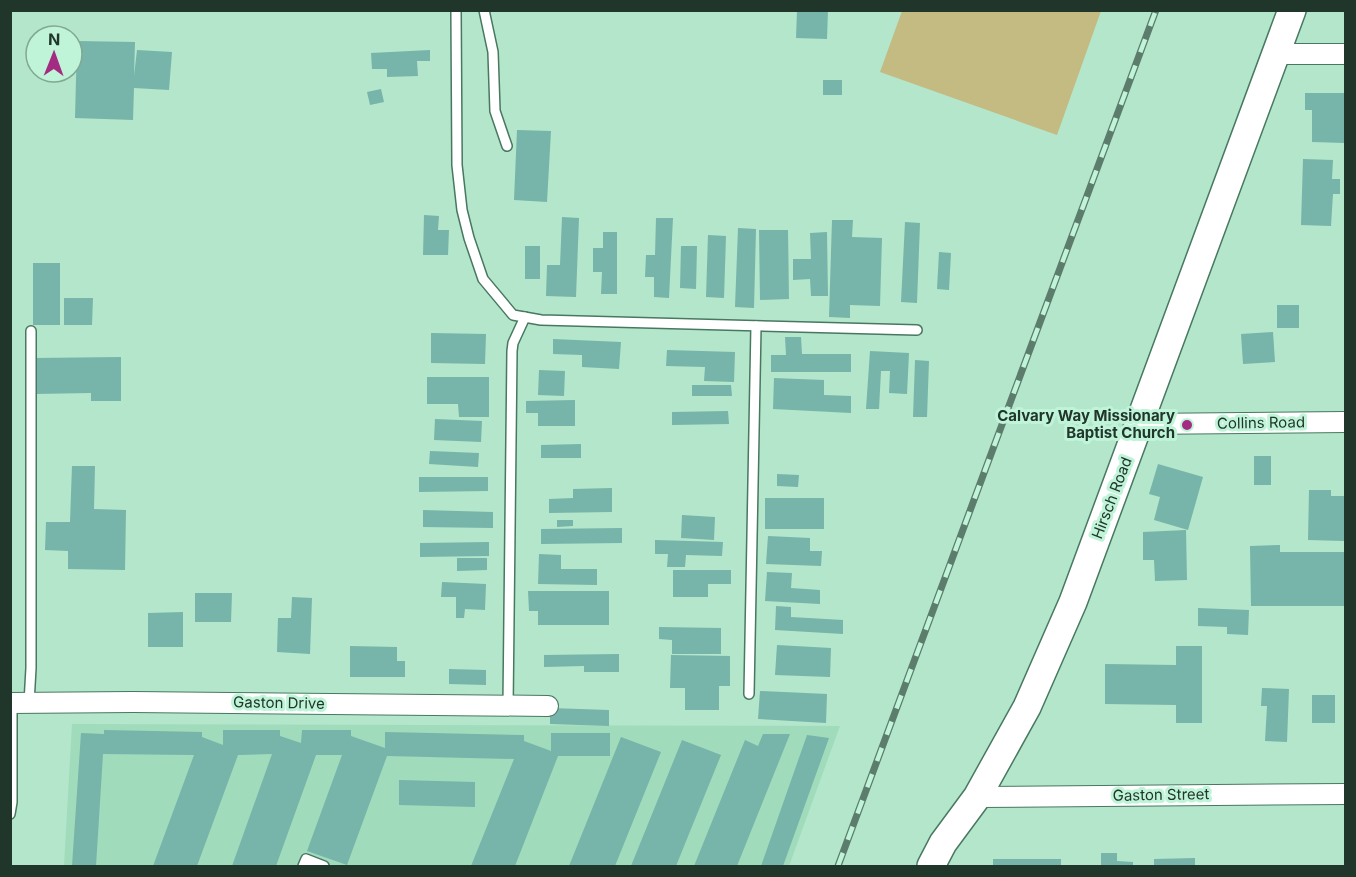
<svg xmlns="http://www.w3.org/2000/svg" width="1356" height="877" font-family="Inter,sans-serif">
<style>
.built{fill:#a0dbbc}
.green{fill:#c3bb82}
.building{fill:#77b4a9}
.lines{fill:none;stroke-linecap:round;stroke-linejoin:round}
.service-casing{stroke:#487860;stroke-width:12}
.minor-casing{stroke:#487860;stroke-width:22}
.secondary-casing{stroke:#487860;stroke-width:30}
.service{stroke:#fff;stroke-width:9}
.minor{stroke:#fff;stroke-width:20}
.secondary{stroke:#fff;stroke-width:27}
.rail-casing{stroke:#5c7d6c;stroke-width:7}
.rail{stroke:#bff4d8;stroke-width:4.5;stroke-dasharray:14;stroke-linecap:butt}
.poi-dot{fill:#a32b81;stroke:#bff4d8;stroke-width:2}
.labels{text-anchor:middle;stroke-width:6;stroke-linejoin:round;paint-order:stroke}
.poi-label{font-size:15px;font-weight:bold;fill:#21362b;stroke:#bff4d8;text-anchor:end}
.street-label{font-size:15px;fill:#21362b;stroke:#bff4d8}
</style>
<rect width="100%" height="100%" fill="#b3e6cb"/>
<polygon class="built" points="72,724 840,726 789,866 64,866"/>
<polygon class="green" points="902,11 902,10 1101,11 1057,135 880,72"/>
<g class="building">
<polygon points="797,10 828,10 827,39 796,38"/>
<polygon points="77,41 135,42 134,76 137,50 172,52 169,90 134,88 133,120 75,118"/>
<polygon points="430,50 430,61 417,61 418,76 387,77 387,69 372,69 371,53"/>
<rect x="823" y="80" width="19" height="15"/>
<polygon points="381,89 384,102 370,105 367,92"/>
<polygon points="1305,93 1344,93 1345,143 1312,142 1312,110 1305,110"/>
<polygon points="517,130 551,131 547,202 514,200"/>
<polygon points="1303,159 1333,160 1332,179 1340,179 1340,194 1333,194 1331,226 1301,225"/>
<polygon points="424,215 439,216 438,230 449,230 448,255 423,255"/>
<polygon points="562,217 579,218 576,297 546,296 547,265 560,265"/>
<polygon points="656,218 673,218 669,298 654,297 654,277 645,277 646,255 655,255"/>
<polygon points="832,220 853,220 852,237 882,238 880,306 850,305 850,318 829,317"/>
<polygon points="905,222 920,223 917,303 901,302"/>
<polygon points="738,228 756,229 754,308 735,307"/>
<polygon points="759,230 788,230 789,299 760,300"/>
<polygon points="603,232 617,232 617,294 601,294 602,272 593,272 593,248 603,248"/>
<polygon points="827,232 828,296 811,296 810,279 793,280 793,259 811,259 810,233"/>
<polygon points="708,235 726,236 724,298 706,297"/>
<rect x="525" y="246" width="15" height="33"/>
<polygon points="681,246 697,246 696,289 680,288"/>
<polygon points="939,252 951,253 949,290 937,289"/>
<rect x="33" y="263" width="27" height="62"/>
<polygon points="64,298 93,298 92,325 64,325"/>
<rect x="1277" y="305" width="22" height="23"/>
<polygon points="1273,332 1275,362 1243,364 1241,334"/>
<polygon points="431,333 486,334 485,364 431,363"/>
<polygon points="785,337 801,337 802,354 851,354 851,372 771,372 771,355 786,355"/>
<polygon points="553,339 621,342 619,369 582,367 582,355 553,354"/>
<polygon points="667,350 735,352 734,382 704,381 705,367 666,366"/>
<polygon points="870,351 909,353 907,394 889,393 890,371 881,371 879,409 866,409"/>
<polygon points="121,357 121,401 91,401 91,393 35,394 35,358"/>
<polygon points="915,360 929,361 927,417 913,417"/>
<polygon points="539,370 565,371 564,396 538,395"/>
<polygon points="427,377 489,377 489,417 459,417 458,404 427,404"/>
<polygon points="774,378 824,380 824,395 851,396 851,413 773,409"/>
<polygon points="692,385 731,385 732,396 692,396"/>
<polygon points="575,400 575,426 538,426 538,413 526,413 526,401"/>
<polygon points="728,411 729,424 672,425 672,412"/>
<polygon points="435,419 482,421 481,442 434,440"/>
<polygon points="581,444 581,458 541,458 541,445"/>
<polygon points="430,451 479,453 478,467 429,464"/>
<rect x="1254" y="456" width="17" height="29"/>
<polygon points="1158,464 1203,477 1188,530 1154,520 1160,497 1149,494"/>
<polygon points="72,466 95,466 94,509 126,510 125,570 68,569 68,551 45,550 46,522 70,522"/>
<polygon points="777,474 799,475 798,487 777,486"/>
<polygon points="419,477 488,477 488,491 419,492"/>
<polygon points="612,488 612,512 549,513 549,499 573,498 573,489"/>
<polygon points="1309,490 1331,490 1331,496 1346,496 1344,541 1308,540"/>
<rect x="765" y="498" width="59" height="31"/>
<polygon points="423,510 493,512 493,528 423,527"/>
<polygon points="682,515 715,517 714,540 681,538"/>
<polygon points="557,520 573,520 573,526 557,527"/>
<polygon points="622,528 622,543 541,544 541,529"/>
<polygon points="1186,530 1187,580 1155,581 1154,560 1143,560 1143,532"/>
<polygon points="768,536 810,538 810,551 822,551 821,566 766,564"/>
<polygon points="655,540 723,542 722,556 686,555 685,567 667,567 668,554 655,554"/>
<polygon points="489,542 489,556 420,557 420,543"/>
<polygon points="1280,545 1280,552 1346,552 1346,606 1251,606 1250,546"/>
<polygon points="539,554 561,555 561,569 597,569 597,585 538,584"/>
<polygon points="457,558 487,558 487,570 457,571"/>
<polygon points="673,570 731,570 731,584 708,584 708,597 673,597"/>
<polygon points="767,572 792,573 791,588 820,590 820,604 765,601"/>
<polygon points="442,582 486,584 485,610 465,609 464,618 456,618 456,597 441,597"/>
<polygon points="528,591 609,591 609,625 538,625 538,611 529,611"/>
<polygon points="195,593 232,593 231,622 195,622"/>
<polygon points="292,597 312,598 310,654 277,652 278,618 291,618"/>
<polygon points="776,606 791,607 791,617 843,620 843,634 775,630"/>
<polygon points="1198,608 1249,610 1248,635 1227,634 1227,627 1198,626"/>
<polygon points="183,612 183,647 148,647 148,613"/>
<polygon points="659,627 721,628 721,654 672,654 672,640 659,639"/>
<polygon points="777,645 831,648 830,677 775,675"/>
<polygon points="350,646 397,647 397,661 405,661 405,677 350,677"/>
<polygon points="1176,646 1202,646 1202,723 1176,723 1176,705 1105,704 1105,664 1176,665"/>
<polygon points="619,654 619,672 584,672 584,666 544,667 544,655"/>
<polygon points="671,655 730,656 730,686 719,686 719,710 685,710 685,688 670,688"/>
<polygon points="449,669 486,670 486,685 449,684"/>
<polygon points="1262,688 1289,689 1287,742 1265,741 1267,706 1261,706"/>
<polygon points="760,691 827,694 826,723 758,719"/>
<rect x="1312" y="695" width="23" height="28"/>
<polygon points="550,708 609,710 609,726 550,724"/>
<polygon points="104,730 202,732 202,737 223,745 223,730 280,730 280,736 301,743 302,730 351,730 351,736 385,748 385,732 524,735 524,741 551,751 551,733 610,733 610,756 558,756 515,866 471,866 514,759 387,756 347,865 307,851 342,755 316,755 276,866 232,866 272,754 238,755 197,866 153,866 194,755 103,754 96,866 72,866 81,733 104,734"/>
<polygon points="763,734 790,734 737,866 694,866 745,740 758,746"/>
<polygon points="807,735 829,738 783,866 761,866"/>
<polygon points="621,737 661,752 615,866 569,866"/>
<polygon points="682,740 721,755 676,866 631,866"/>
<polygon points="399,780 475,782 475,807 399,805"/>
<polygon points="1101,853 1117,853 1117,861 1133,862 1133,866 1101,866"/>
<polygon points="1195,858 1195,866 1154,866 1154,859"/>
<rect x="993" y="859" width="68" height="7"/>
</g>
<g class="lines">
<g class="service-casing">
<g id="service">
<polyline points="456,10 457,165 462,210 469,238 483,279 513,315 541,320 917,330"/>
<polyline points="484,10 493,52 495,111 507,146"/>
<polyline points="749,694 756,326"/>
<polyline points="29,703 31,668 31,331"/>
<polyline points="508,706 512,351 513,343 525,317"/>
<polyline points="10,814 12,802 12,703"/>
<polyline points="303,866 306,859 324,866"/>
</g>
</g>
<g class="minor-casing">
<g id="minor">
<polyline points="1275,54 1346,54"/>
<polyline points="1140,424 1346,422"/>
<polyline points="10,703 133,702 548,706"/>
<polyline points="977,797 1346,794"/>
</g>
</g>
<g class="secondary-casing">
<polyline id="secondary" points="931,866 943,843 977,797 1027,707 1073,602 1292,10"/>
</g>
<use href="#service" class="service"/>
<use href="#minor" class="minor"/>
<use href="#secondary" class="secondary"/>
<g class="rail-casing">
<polyline id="rail" points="838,866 1156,10"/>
</g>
<use href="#rail" class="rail"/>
</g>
<circle class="poi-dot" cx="1187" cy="425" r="6"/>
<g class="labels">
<g class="poi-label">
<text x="1175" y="421">Calvary Way Missionary<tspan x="1175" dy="17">Baptist Church</tspan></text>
</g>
<g class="street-label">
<text transform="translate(1261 423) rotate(-1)" y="5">Collins Road</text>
<text transform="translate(1112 498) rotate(-69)" y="5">Hirsch Road</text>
<text transform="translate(279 703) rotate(1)" y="5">Gaston Drive</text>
<text transform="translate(1161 795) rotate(-1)" y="5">Gaston Street</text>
</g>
</g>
<rect width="1356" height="877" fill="none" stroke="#21362b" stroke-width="24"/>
<g transform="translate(54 54) rotate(1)"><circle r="28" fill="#bff4d8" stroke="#80a893" stroke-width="1.5"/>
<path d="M0-4.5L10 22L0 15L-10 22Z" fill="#a32b81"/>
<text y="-9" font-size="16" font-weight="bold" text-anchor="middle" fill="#21362b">N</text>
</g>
</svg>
